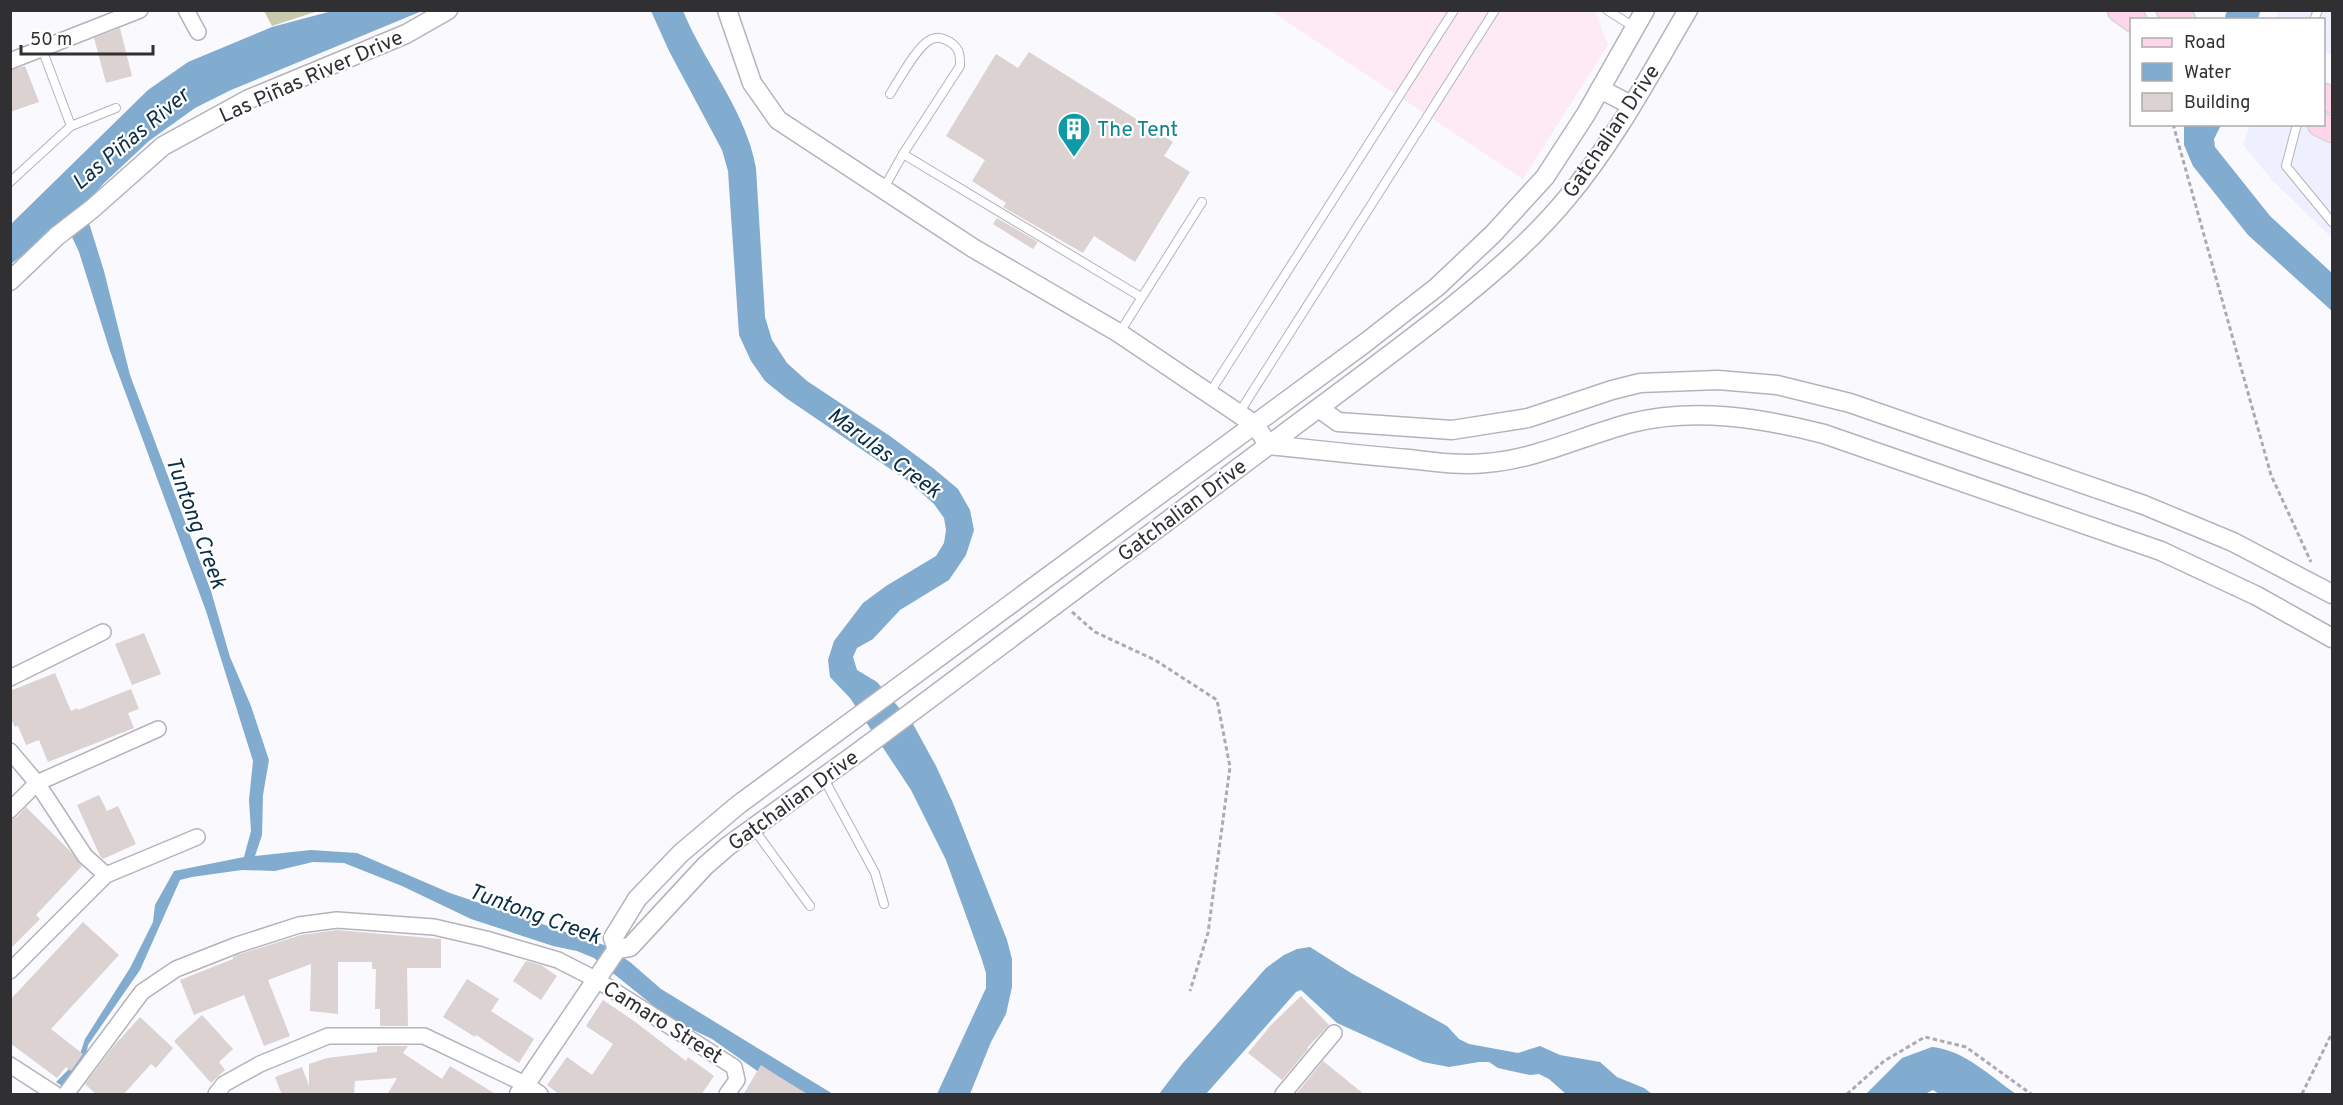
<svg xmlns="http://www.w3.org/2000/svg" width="2343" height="1105" font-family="Overpass,sans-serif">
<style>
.commercial{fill:#fdeaf3}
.built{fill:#eff0ff}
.green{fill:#c7cbac}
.water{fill:#81accf}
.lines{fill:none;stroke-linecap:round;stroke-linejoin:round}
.river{stroke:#81accf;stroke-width:32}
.building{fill:#dbd2d1}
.service-casing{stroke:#b3b3bb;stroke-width:10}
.minor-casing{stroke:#b3b3bb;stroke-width:18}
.tertiary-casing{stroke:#b3b3bb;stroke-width:21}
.primary-casing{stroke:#d6d6d6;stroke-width:27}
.path{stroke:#acacb0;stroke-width:3;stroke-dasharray:4.5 3;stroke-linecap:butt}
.service{stroke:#fff;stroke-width:8}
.minor{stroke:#fff;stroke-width:15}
.tertiary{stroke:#fff;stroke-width:18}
.primary{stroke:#fed5ea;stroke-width:24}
.labels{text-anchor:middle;stroke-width:4.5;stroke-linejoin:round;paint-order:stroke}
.street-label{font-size:21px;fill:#303033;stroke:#fff}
.culture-label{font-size:21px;fill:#0d838f;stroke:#fff;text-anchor:start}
.water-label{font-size:22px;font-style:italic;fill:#0b2e47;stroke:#fff}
</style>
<rect width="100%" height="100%" fill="#f9f9fe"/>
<polygon class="commercial" points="1271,11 1595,11 1608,45 1523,179"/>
<g class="built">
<polygon points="2278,11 2332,11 2332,55 2324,51 2324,20 2277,20"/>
<polygon points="2250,125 2305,125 2332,135 2332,238 2273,181 2243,145"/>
</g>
<polygon class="green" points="264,11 318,11 272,26"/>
<g class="water">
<polygon points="332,11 422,11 231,90 195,108 149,141 104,183 84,207 104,271 130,375 211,591 230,657 251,706 269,760 263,795 262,835 255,856 311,850 357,853 450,893 604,945 630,962 661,989 833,1094 795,1094 773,1082 712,1039 670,1019 594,958 577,951 553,946 471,919 402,886 344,863 313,862 275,871 242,870 192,877 180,880 140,970 88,1045 85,1062 65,1088 56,1082 78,1060 85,1039 130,968 153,922 155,905 174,871 244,857 251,831 249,800 253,761 206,611 110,351 79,252 65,222 11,264 11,224 148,90 188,62 272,27"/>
<path d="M651 11H683C705 64 746 111 756 168L765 317 772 340 787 363 807 381 890 436 933 468 958 489 970 510 974 530 966 555 949 580 900 610 873 639 857 648 853 657 857 670 877 682 913 724 936 766 953 803 1007 940 1012 959V987L1006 1014 991 1042 970 1094H937L986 988V973L981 957 946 860 911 790 850 698 830 677 828 660 834 641 863 603 886 586 936 556 944 543 946 530 944 518 934 504 908 481 786 398 765 381 751 361 739 335 728 171 722 150 669 51Z"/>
<polygon points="2184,125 2221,125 2214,139 2215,147 2270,216 2332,273 2332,311 2248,235 2193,166 2184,145"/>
<polygon points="1310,947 1351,973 1447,1026 1459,1039 1469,1044 1518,1053 1540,1046 1560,1055 1600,1062 1617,1077 1644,1088 1652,1094 1566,1094 1549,1079 1539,1074 1530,1075 1498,1068 1489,1062 1479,1062 1449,1067 1423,1062 1337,1023 1301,990 1296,992 1206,1094 1159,1094 1182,1064 1266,968 1284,955 1297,949"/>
<path d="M1932 1047C1964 1050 1990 1076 2016 1094H1939L1933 1090 1925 1094H1866L1902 1058Z"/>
</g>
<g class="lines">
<polyline class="river" points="2241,19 2244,10"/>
</g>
<g class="building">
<polygon points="120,28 132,76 106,83 94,38"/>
<polygon points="1029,52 1173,142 1164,156 1190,172 1135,262 1094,236 1083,253 1003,207 1006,203 972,181 985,160 946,136 996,54 1018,68"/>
<polygon points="25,66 39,102 10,112 10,70"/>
<polygon points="997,218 1038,242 1033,249 993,224"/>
<polygon points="144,633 161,674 132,685 115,644"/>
<polygon points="55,673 71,711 77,708 78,710 131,689 139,709 128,713 134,728 48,762 39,740 26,745 18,726 15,727 10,717 10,691"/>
<polygon points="99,795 107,811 118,806 136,844 103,859 100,856 77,805"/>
<polygon points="26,807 71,852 82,866 36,915 40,919 10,949 10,819 17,817"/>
<polygon points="83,922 119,955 51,1029 83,1054 71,1071 66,1067 57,1078 10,1043 10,1000"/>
<polygon points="337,930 441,939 441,968 407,968 408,1026 380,1026 380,1009 375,1009 376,969 372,969 372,962 338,962 338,1014 310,1011 311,964 268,980 290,1036 264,1046 244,995 194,1015 180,980 233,959 233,957 240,954 301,935"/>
<polygon points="526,961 541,965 557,976 541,1000 513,981"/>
<polygon points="467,979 499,999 491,1011 534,1039 519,1063 476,1035 475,1037 443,1017"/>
<polygon points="1301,996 1329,1025 1307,1048 1308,1049 1282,1080 1248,1053 1271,1025"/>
<polygon points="603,1000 634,1021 686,1061 688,1057 714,1076 701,1095 560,1095 547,1085 567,1057 592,1075 613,1044 586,1026"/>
<polygon points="202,1015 233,1049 219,1062 225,1070 211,1083 174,1041"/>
<polygon points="140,1017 173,1048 156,1068 151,1064 123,1095 97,1095 85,1084 113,1047"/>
<polygon points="380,1046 408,1046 403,1053 442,1079 450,1066 497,1095 387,1095 397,1078 355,1081 354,1095 282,1095 275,1077 302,1067 309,1086 309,1064 327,1058 377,1052 377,1047"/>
<polygon points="1323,1061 1365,1095 1299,1095 1297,1093"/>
<polygon points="761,1065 778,1076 809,1095 743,1095"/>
</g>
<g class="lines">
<g class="service-casing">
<g id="service">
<polyline points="1607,10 1634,27"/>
<polyline points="2314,20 2318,10"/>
<polyline points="42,49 71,126"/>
<path d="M890 94C899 80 918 44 932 39 939 36 944 39 950 42 960 49 960 54 960 66L903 154"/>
<polyline points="2297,124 2286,166 2332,222"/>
<polyline points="10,182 71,126 116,108"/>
<polyline points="884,188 903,154 1141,297"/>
<polyline points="1120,332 1202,202"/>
<polyline points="1209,394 1454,10"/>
<polyline points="1239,413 1495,10"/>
<polyline points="823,777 875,873 884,904"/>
<polyline points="753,828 810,906"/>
</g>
</g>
<g class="minor-casing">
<g id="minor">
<polyline points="186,10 198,32"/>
<polyline points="10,61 140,10"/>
<polyline points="10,678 103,632"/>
<polyline points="10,751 37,783 85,856 106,875"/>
<polyline points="10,810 37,783 158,729"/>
<polyline points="10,971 106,875 197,837"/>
<polyline points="10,1065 55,1094"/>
<polyline points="66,1094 142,992 176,969 237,945 299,925 337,920 434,927 486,939 558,960 597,980 734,1067 737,1080 727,1094"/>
<polyline points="216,1094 224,1084 260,1064 328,1036 424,1036 525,1084 540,1094"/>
<polyline points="1283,1094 1334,1033"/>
</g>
</g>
<g class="tertiary-casing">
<g id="tertiary">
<path d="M727 10 752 83 778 120 973 248 1119 333 1254 424 1269 445C1316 450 1362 455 1409 459 1435 462 1461 466 1486 463 1537 459 1582 436 1631 423 1694 407 1762 418 1824 434L2161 551 2257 596 2332 638"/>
<polyline points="1600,89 1631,105"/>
<polyline points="10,281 57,236 92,209 163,146 249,99 406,34 448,10"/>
<polyline points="1320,409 1338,422 1452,430 1528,418 1612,390 1640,383 1718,380 1777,385 1850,403 2144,505 2233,542 2332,594"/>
<polyline points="617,949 613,938 637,899 681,853 738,805 1365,343 1437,287 1493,234 1545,177 1586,114 1645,10"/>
<path d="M519 1094 617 949 630 947 705 866 728 846 857 753 1269 445C1326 402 1384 360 1440 316 1485 280 1530 243 1567 198 1615 141 1650 74 1688 10"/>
</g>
</g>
<g class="primary-casing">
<g id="primary">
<polyline points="2120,10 2134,20"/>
<polyline points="2169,10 2183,20"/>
<polyline points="2324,96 2332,100"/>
<polyline points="2320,124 2332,130"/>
</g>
</g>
<g class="path">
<polyline points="2173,124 2271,475 2311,562"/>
<polyline points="1072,612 1095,632 1155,660 1217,700 1230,767 1208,933 1190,991"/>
<polyline points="1847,1094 1884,1061 1925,1037 1966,1047 2031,1094"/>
<polyline points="2302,1094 2332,1033"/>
</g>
<use href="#service" class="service"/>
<use href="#minor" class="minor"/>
<use href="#tertiary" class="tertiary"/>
<use href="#primary" class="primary"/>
</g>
<defs>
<g id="building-pin" transform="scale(1.725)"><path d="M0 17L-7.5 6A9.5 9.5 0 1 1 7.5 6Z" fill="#0f9aa8" stroke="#fff"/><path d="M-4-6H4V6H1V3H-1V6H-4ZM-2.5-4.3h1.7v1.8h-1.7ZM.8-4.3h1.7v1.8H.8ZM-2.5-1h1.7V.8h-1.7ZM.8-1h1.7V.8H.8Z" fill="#fff"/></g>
</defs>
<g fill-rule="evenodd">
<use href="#building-pin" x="1074" y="129"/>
</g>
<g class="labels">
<g class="street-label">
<text transform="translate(311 76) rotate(-24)" y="7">Las Piñas River Drive</text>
<text transform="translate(1611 131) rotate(-56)" y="7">Gatchalian Drive</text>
<text transform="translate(1182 510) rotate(-37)" y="7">Gatchalian Drive</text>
<text transform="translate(793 800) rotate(-36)" y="7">Gatchalian Drive</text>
<text transform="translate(663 1022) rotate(32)" y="7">Camaro Street</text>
</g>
<g class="culture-label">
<text x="1097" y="136">The Tent</text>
</g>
<g class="water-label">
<text transform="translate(130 138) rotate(-40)" y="8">Las Piñas River</text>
<text transform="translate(885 452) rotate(37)" y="8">Marulas Creek</text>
<text transform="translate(197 522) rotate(70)" y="8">Tuntong Creek</text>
<text transform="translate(535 913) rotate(20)" y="8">Tuntong Creek</text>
</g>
</g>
<rect width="2343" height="1105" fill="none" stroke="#303033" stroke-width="24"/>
<rect x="2130" y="18" width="195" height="108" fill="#ffffff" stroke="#acacad" stroke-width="1.5"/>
<rect x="2142" y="38" width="30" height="9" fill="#fed5ea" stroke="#acacad" stroke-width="1.5"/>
<text x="2184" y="48" font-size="18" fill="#303033">Road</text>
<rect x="2142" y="63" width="30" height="18" fill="#81accf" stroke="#acacad" stroke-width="1.5"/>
<text x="2184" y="78" font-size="18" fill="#303033">Water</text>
<rect x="2142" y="93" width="30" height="18" fill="#dbd2d1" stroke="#acacad" stroke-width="1.5"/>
<text x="2184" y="108" font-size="18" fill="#303033">Building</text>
<path d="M21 45v9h132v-9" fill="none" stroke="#303033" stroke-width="3"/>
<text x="30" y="45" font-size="18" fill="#303033" stroke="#ffffff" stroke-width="4.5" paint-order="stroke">50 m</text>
</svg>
